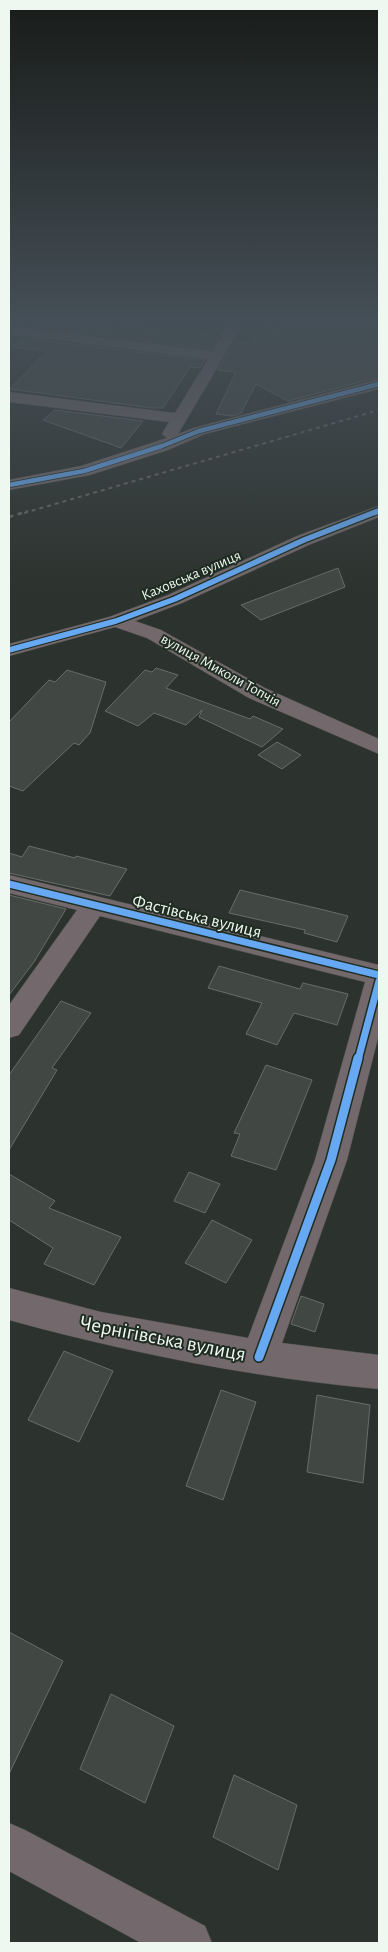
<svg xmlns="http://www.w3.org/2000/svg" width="388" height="1952" font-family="'Alegreya Sans',sans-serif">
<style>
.building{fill:#414742;stroke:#676d68}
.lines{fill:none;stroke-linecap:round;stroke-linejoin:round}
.minor-casing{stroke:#484d49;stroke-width:1}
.minor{fill:#73696c;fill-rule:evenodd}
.rail-far1{stroke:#686564;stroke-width:2;stroke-dasharray:4 4;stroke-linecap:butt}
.rail{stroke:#686564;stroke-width:2.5;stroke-dasharray:4.5 4.5;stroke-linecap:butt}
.cycleway-far3-casing{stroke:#1f2c22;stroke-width:6}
.cycleway-far2-casing{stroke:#1f2c22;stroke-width:8}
.cycleway-far1-casing{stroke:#1f2c22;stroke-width:10}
.cycleway-casing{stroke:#1f2c22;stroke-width:12}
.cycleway-far3{stroke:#66a8f1;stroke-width:4.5}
.cycleway-far2{stroke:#66a8f1;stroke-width:5.5}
.cycleway-far1{stroke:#66a8f1;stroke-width:7}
.cycleway{stroke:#66a8f1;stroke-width:9}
.labels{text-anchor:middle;stroke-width:4;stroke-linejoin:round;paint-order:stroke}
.far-street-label{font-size:15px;fill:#eff7f1;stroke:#1f2c22}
.street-label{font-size:18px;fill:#eff7f1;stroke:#1f2c22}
.near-street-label{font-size:21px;fill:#eff7f1;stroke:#1f2c22}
</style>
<rect width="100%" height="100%" fill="#2c322d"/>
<g class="building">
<polygon points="37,324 82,324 117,329 121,325 180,333 184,330 218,337 211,349 34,327"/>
<polygon points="281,324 379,324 379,377 288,401 256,384 241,413 233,416 216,414 236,372 218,370 235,341 250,344 261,327 280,329"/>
<polygon points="23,338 205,360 200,368 190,367 163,408 152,408 10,389 47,351 13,347"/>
<polygon points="55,410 143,421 121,448 43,420"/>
<polygon points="338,568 345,587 261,620 241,605"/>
<polygon points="156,668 178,675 166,688 250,719 253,716 283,729 262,747 199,717 202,710 186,725 154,713 138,726 105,711 145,670 152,672"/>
<polygon points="67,670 106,682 90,733 79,745 74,743 23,791 9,786 9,722 49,680 55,682"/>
<polygon points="277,742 301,755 282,769 258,755"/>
<polygon points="29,846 75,858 76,856 127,869 110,896 9,873 9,853 22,857"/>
<polygon points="240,890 324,910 348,916 337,942 304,933 305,930 229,913"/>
<polygon points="9,895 66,909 34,962 9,995"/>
<polygon points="219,966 300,989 303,983 348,994 337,1025 294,1013 277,1045 246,1034 262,1003 208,988"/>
<polygon points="61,1001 91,1013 52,1068 57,1070 9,1150 9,1075"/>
<polygon points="266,1065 312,1080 276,1170 231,1156 240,1134 234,1133"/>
<polygon points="189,1172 220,1184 205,1213 174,1201"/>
<polygon points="9,1174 55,1201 49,1208 121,1237 94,1285 44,1264 53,1248 9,1220"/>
<polygon points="212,1220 252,1240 226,1283 185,1263"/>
<polygon points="301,1296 324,1304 315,1332 291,1324"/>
<polygon points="64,1351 113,1371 79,1442 28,1420"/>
<polygon points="221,1390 256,1402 223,1500 186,1486"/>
<polygon points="317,1395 370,1405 363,1483 307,1472"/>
<polygon points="9,1632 63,1661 9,1774"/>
<polygon points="111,1694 174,1726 145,1803 80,1769"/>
<polygon points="234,1775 297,1805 278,1870 213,1837"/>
</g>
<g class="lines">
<g class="minor-casing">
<g id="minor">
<polygon points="229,324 243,324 178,434 193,428 379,379 379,389 205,434 168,450 90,475 9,490 9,480 81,466 167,438 162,434 169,422 9,402 9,392 175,413 208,359 9,334 9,326 212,351"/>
<polygon points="379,506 379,517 311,544 182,603 135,621 161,630 265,688 379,739 379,754 249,698 147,638 115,627 9,656 9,644 109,617 168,595 297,536"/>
<path d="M9 875 379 965V1034L347 1160 282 1343 379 1355V1389C254 1378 130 1353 9 1320V1288L101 1312 248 1338 315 1160 365 982 100 916 19 1035 9 1038V1005L77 910 9 893Z"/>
<polygon points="9,1823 25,1830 205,1926 212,1943 141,1943 9,1871"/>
</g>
</g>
<use href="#minor" class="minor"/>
<polyline class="rail-far1" points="24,513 379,410"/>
<polyline class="rail" points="9,517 28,511"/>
<g class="cycleway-far3-casing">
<g id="cycleway-far3">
<polyline points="9,485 84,471 162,446 199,431 379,384"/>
<polyline points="375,513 379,511"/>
</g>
</g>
<g class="cycleway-far2-casing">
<polyline id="cycleway-far2" points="9,650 116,621 175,599 304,540 378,511"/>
</g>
<g class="cycleway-far1-casing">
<g id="cycleway-far1">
<polyline points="9,884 379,975"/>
<polyline points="358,1060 379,981"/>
</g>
</g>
<g class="cycleway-casing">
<polyline id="cycleway" points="259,1357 331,1160 358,1058"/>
</g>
<use href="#cycleway-far3" class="cycleway-far3"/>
<use href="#cycleway-far2" class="cycleway-far2"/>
<use href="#cycleway-far1" class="cycleway-far1"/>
<use href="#cycleway" class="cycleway"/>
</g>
<linearGradient id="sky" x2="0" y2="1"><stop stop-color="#181c19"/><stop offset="0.54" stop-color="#454f57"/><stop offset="1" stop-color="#454f57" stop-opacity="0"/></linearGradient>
<rect width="388" height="597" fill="url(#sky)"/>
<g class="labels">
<g class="far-street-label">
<text transform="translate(191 575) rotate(-23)" y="5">Каховська вулиця</text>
<text transform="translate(221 670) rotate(29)" y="5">вулиця Миколи Топчія</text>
</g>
<g class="street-label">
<text transform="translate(197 916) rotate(14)" y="6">Фастівська вулиця</text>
</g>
<g class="near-street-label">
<text transform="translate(163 1338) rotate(11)" y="7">Чернігівська вулиця</text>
</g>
</g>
<rect width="388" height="1952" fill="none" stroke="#eff7f1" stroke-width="20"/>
</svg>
